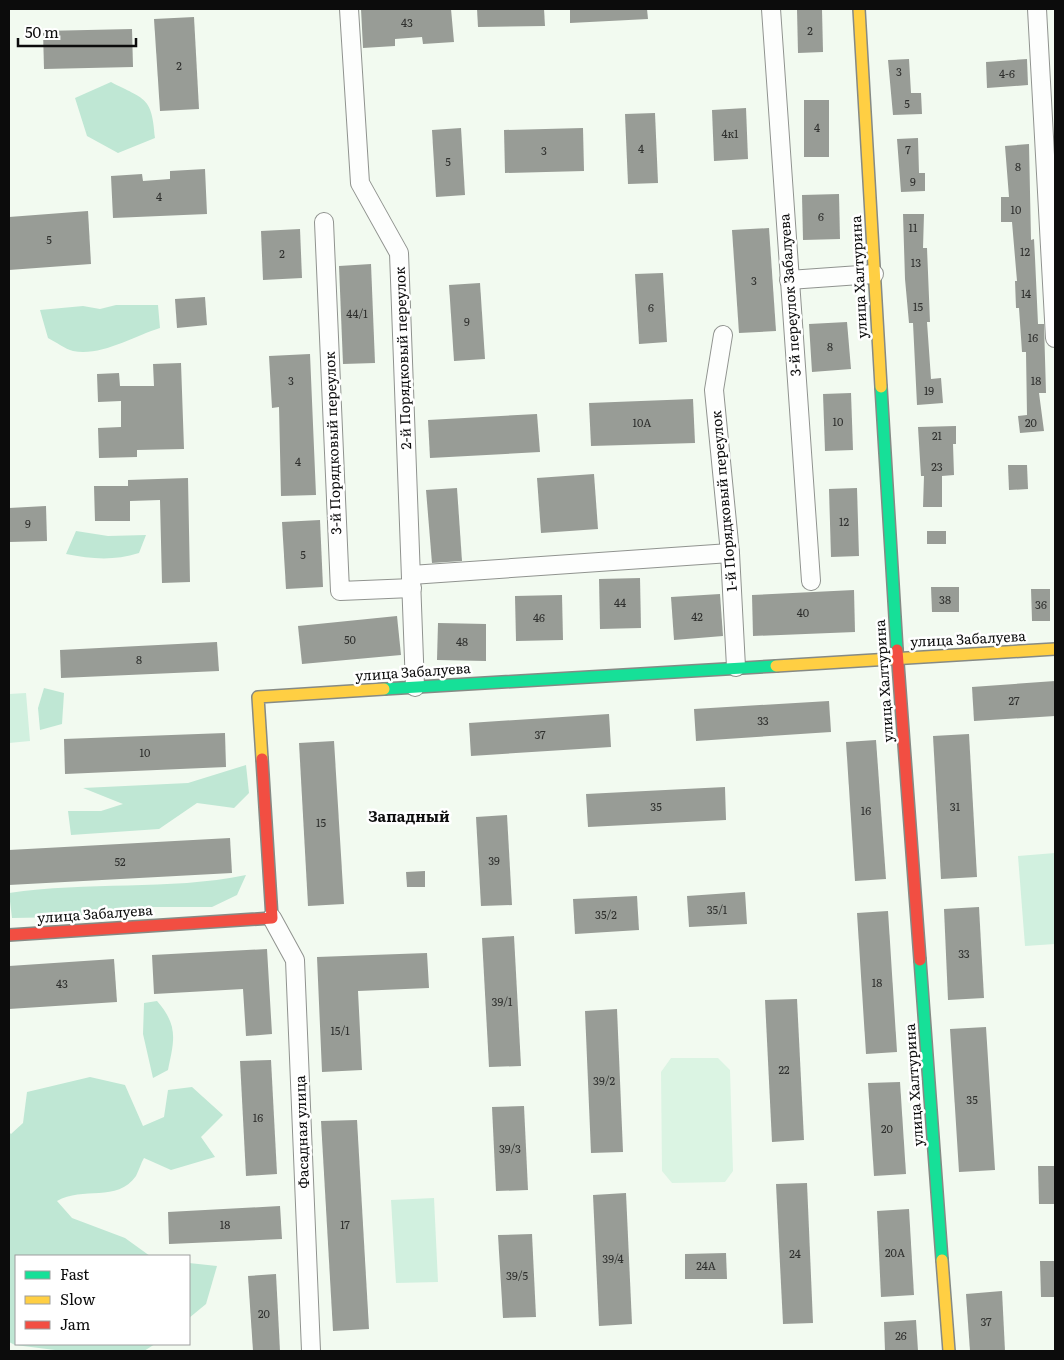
<svg xmlns="http://www.w3.org/2000/svg" width="1064" height="1360" font-family="Literata,serif">
<style>
.green{fill:#d1f0df}
.forest{fill:#bfe7d4}
.pitch{fill:#dbf4e3}
.building{fill:#989c96}
.lines{fill:none;stroke-linecap:round;stroke-linejoin:round}
.street-casing{stroke:#90938f;stroke-width:20}
.fast-casing{stroke:#868a85;stroke-width:14}
.slow-casing{stroke:#868a85;stroke-width:14}
.jam-casing{stroke:#868a85;stroke-width:14}
.street{stroke:#fdfefd;stroke-width:18}
.fast{stroke:#16e098;stroke-width:11}
.slow{stroke:#ffcf43;stroke-width:11}
.jam{stroke:#f24e42;stroke-width:11}
.labels{text-anchor:middle;stroke-width:5;stroke-linejoin:round;paint-order:stroke}
.number-label{font-size:11px;fill:#2f302e}
.street-label{font-size:14px;fill:#0c0c0c;stroke:#fff}
.neighbourhood-label{font-size:15px;font-weight:bold;fill:#0c0c0c;stroke:#fff}
</style>
<rect width="100%" height="100%" fill="#f2faf0"/>
<g class="green">
<polygon points="26,693 30,741 9,743 9,694"/>
<polygon points="1055,853 1055,944 1025,946 1018,856"/>
<polygon points="434,1198 438,1282 396,1283 391,1200"/>
</g>
<g class="forest">
<path d="M111 82C145 100 152 96 155 138L118 153 87 136 75 98Z"/>
<path d="M116 305H158L160 328C134 336 100 357 73 351 65 349 56 342 48 338L40 310 83 306 100 309Z"/>
<path d="M76 531 108 536 146 535 139 553C113 561 92 559 66 554Z"/>
<polygon points="44,688 64,693 62,724 40,730 38,708"/>
<polygon points="246,765 249,793 234,808 197,803 159,829 71,835 68,811 101,811 123,804 83,788 188,783"/>
<path d="M246 875 237 895 212 907H131L69 917 12 918 9 893C87 881 168 891 246 875Z"/>
<path d="M157 1001C179 1026 174 1041 168 1070L153 1078 143 1034 144 1003Z"/>
<path d="M90 1077 125 1085 143 1126 164 1117 168 1090 192 1087 223 1115 201 1137 215 1157 171 1170 144 1158C141 1163 139 1170 136 1176 117 1203 83 1186 57 1201L72 1218 125 1238 150 1256H16V1344H155L144 1351H63L15 1345 9 1342V1132L11 1134 23 1123 27 1092Z"/>
<polygon points="189,1263 217,1266 206,1304 189,1318"/>
</g>
<polygon class="pitch" points="671,1058 718,1058 730,1070 733,1171 725,1182 672,1183 662,1171 661,1072"/>
<g class="building">
<polygon points="361,9 451,9 454,42 423,44 422,37 395,39 395,46 363,48"/>
<polygon points="477,9 544,9 545,26 478,27"/>
<polygon points="570,9 647,9 648,19 570,23"/>
<polygon points="797,9 822,9 823,52 798,53"/>
<polygon points="194,17 199,109 160,111 154,19"/>
<polygon points="132,29 133,67 44,69 43,31"/>
<polygon points="909,59 911,93 921,93 922,114 893,115 888,60"/>
<polygon points="1027,59 1028,85 987,88 986,62"/>
<rect x="804" y="100" width="25" height="57"/>
<polygon points="746,108 748,159 714,161 712,110"/>
<polygon points="655,113 658,183 628,184 625,114"/>
<polygon points="461,128 465,195 436,197 432,130"/>
<polygon points="583,128 584,171 505,173 504,130"/>
<polygon points="918,138 919,173 925,173 925,191 901,192 897,139"/>
<polygon points="1029,144 1031,240 1034,239 1035,258 1038,324 1044,324 1046,393 1039,393 1044,431 1020,433 1018,416 1027,415 1026,352 1022,352 1019,308 1016,308 1015,281 1017,281 1012,222 1001,222 1001,197 1009,197 1005,146"/>
<polygon points="205,169 207,214 113,218 111,176 142,174 143,181 170,179 170,171"/>
<polygon points="839,194 840,239 803,240 802,195"/>
<polygon points="88,211 91,264 9,270 9,217"/>
<polygon points="903,214 924,214 923,248 927,248 930,322 927,322 931,379 941,378 943,403 917,405 913,323 909,323 905,279"/>
<polygon points="769,228 776,331 739,333 732,230"/>
<polygon points="300,229 302,278 263,280 261,231"/>
<polygon points="371,264 375,363 343,364 339,266"/>
<polygon points="663,273 667,342 639,344 635,274"/>
<polygon points="480,283 485,359 454,361 449,285"/>
<polygon points="205,297 207,325 177,328 175,299"/>
<polygon points="847,322 851,369 812,372 809,324"/>
<polygon points="310,354 316,495 281,496 279,407 272,408 269,356"/>
<polygon points="181,363 184,449 137,450 137,457 99,458 98,428 121,427 121,401 98,402 97,374 119,373 120,386 154,386 153,364"/>
<polygon points="851,393 853,450 825,451 823,394"/>
<polygon points="693,399 695,443 591,446 589,403"/>
<polygon points="537,414 540,452 430,458 428,420"/>
<polygon points="956,426 956,444 953,444 954,475 942,476 942,507 923,507 924,476 921,476 918,427"/>
<polygon points="1008,465 1027,465 1028,489 1009,490"/>
<polygon points="594,474 598,529 541,533 537,478"/>
<polygon points="188,478 190,582 162,583 160,500 130,501 130,521 95,521 94,486 128,486 128,480"/>
<polygon points="457,488 462,561 432,563 426,490"/>
<polygon points="857,488 859,556 831,557 829,489"/>
<polygon points="46,506 47,541 9,542 9,508"/>
<polygon points="320,520 323,587 286,589 282,522"/>
<rect x="927" y="531" width="19" height="13"/>
<polygon points="640,578 641,628 600,629 599,579"/>
<polygon points="931,587 959,587 959,612 932,612"/>
<polygon points="1031,589 1050,589 1050,621 1032,621"/>
<polygon points="854,590 855,632 753,636 752,595"/>
<polygon points="720,594 723,636 674,640 671,597"/>
<polygon points="562,595 563,640 516,641 515,596"/>
<polygon points="397,616 401,655 302,664 298,626"/>
<polygon points="438,623 486,624 486,661 437,660"/>
<polygon points="217,642 219,671 61,678 60,650"/>
<polygon points="1055,681 1055,716 974,721 972,687"/>
<polygon points="829,701 831,732 696,741 694,709"/>
<polygon points="609,714 611,747 471,756 469,723"/>
<polygon points="225,733 226,767 65,774 64,739"/>
<polygon points="969,734 977,877 941,879 933,736"/>
<polygon points="876,740 886,879 855,881 846,742"/>
<polygon points="334,741 344,904 308,906 299,743"/>
<polygon points="725,787 726,820 588,827 586,794"/>
<polygon points="507,815 512,905 481,906 476,817"/>
<polygon points="230,838 232,873 9,885 9,850"/>
<polygon points="425,871 425,887 407,887 406,872"/>
<polygon points="745,892 747,924 689,927 687,896"/>
<polygon points="637,896 639,930 575,934 573,899"/>
<polygon points="979,907 984,998 948,1000 944,909"/>
<polygon points="888,911 897,1052 866,1054 857,913"/>
<polygon points="514,936 521,1066 489,1067 482,938"/>
<polygon points="267,949 272,1034 246,1036 243,989 154,994 152,955"/>
<polygon points="427,953 429,988 358,991 362,1070 322,1072 317,957"/>
<polygon points="114,959 117,1002 9,1009 9,966"/>
<polygon points="797,999 804,1140 772,1142 765,1000"/>
<polygon points="617,1009 623,1152 591,1153 585,1011"/>
<polygon points="986,1027 995,1170 959,1172 950,1029"/>
<polygon points="271,1060 277,1174 246,1176 240,1061"/>
<polygon points="900,1082 906,1174 874,1176 868,1083"/>
<polygon points="524,1106 528,1190 496,1191 492,1107"/>
<polygon points="357,1120 369,1329 333,1331 321,1121"/>
<polygon points="1038,1166 1055,1166 1055,1204 1039,1204"/>
<polygon points="807,1183 813,1323 783,1324 776,1184"/>
<polygon points="626,1193 632,1324 599,1326 593,1195"/>
<polygon points="280,1206 282,1239 169,1244 168,1212"/>
<polygon points="909,1209 914,1295 881,1297 877,1211"/>
<polygon points="532,1234 536,1317 503,1318 498,1235"/>
<polygon points="726,1253 727,1279 685,1279 685,1254"/>
<polygon points="1040,1261 1055,1261 1055,1297 1041,1297"/>
<polygon points="276,1274 280,1351 253,1351 248,1276"/>
<polygon points="1002,1291 1005,1351 970,1351 966,1294"/>
<polygon points="916,1320 918,1351 885,1351 884,1322"/>
</g>
<g class="lines">
<g class="street-casing">
<g id="street">
<polyline points="349,9 360,183 399,253 415,687"/>
<polyline points="771,9 811,581"/>
<polyline points="1037,9 1055,338"/>
<polyline points="324,222 340,591 412,588"/>
<polyline points="789,280 874,274"/>
<polyline points="723,335 714,390 730,553 736,667"/>
<polyline points="411,575 730,553"/>
<polyline points="272,918 295,960 311,1351"/>
</g>
</g>
<g class="fast-casing">
<g id="fast">
<polyline points="881,387 897,650"/>
<polyline points="384,689 776,666"/>
<polyline points="920,960 942,1260"/>
</g>
</g>
<g class="slow-casing">
<g id="slow">
<polyline points="859,9 881,387"/>
<polyline points="776,666 1055,649"/>
<polyline points="262,759 258,697 384,689"/>
<polyline points="942,1260 949,1351"/>
</g>
</g>
<g class="jam-casing">
<g id="jam">
<polyline points="897,650 920,960"/>
<polyline points="9,935 272,918 262,759"/>
</g>
</g>
<use href="#street" class="street"/>
<use href="#fast" class="fast"/>
<use href="#slow" class="slow"/>
<use href="#jam" class="jam"/>
</g>
<g class="labels">
<g class="number-label">
<text x="407" y="27">43</text>
<text x="810" y="35">2</text>
<text x="179" y="70">2</text>
<text x="899" y="76">3</text>
<text x="1007" y="78">4-6</text>
<text x="907" y="108">5</text>
<text x="817" y="132">4</text>
<text x="730" y="138">4к1</text>
<text x="641" y="153">4</text>
<text x="908" y="154">7</text>
<text x="544" y="155">3</text>
<text x="448" y="166">5</text>
<text x="1018" y="171">8</text>
<text x="913" y="186">9</text>
<text x="159" y="201">4</text>
<text x="1016" y="214">10</text>
<text x="821" y="221">6</text>
<text x="913" y="232">11</text>
<text x="49" y="244">5</text>
<text x="1025" y="256">12</text>
<text x="282" y="258">2</text>
<text x="916" y="267">13</text>
<text x="754" y="285">3</text>
<text x="1026" y="298">14</text>
<text x="918" y="311">15</text>
<text x="651" y="312">6</text>
<text x="357" y="318">44/1</text>
<text x="467" y="326">9</text>
<text x="1033" y="342">16</text>
<text x="830" y="351">8</text>
<text x="291" y="385">3</text>
<text x="1036" y="385">18</text>
<text x="929" y="395">19</text>
<text x="838" y="426">10</text>
<text x="642" y="427">10А</text>
<text x="1031" y="427">20</text>
<text x="937" y="440">21</text>
<text x="298" y="466">4</text>
<text x="937" y="471">23</text>
<text x="844" y="526">12</text>
<text x="28" y="528">9</text>
<text x="303" y="559">5</text>
<text x="945" y="604">38</text>
<text x="620" y="607">44</text>
<text x="1041" y="609">36</text>
<text x="803" y="617">40</text>
<text x="697" y="621">42</text>
<text x="539" y="622">46</text>
<text x="350" y="644">50</text>
<text x="462" y="646">48</text>
<text x="139" y="664">8</text>
<text x="1014" y="705">27</text>
<text x="763" y="725">33</text>
<text x="540" y="739">37</text>
<text x="145" y="757">10</text>
<text x="656" y="811">35</text>
<text x="955" y="811">31</text>
<text x="866" y="815">16</text>
<text x="321" y="827">15</text>
<text x="494" y="865">39</text>
<text x="120" y="866">52</text>
<text x="717" y="914">35/1</text>
<text x="606" y="919">35/2</text>
<text x="964" y="958">33</text>
<text x="877" y="987">18</text>
<text x="62" y="988">43</text>
<text x="502" y="1006">39/1</text>
<text x="340" y="1035">15/1</text>
<text x="784" y="1074">22</text>
<text x="604" y="1085">39/2</text>
<text x="972" y="1104">35</text>
<text x="258" y="1122">16</text>
<text x="887" y="1133">20</text>
<text x="510" y="1153">39/3</text>
<text x="225" y="1229">18</text>
<text x="345" y="1229">17</text>
<text x="895" y="1257">20А</text>
<text x="795" y="1258">24</text>
<text x="613" y="1263">39/4</text>
<text x="706" y="1270">24А</text>
<text x="517" y="1280">39/5</text>
<text x="264" y="1318">20</text>
<text x="986" y="1326">37</text>
<text x="901" y="1340">26</text>
</g>
<g class="street-label">
<text transform="translate(859 277) rotate(-93)" y="5">улица Халтурина</text>
<text transform="translate(790 295) rotate(-94)" y="5">3-й переулок Забалуева</text>
<text transform="translate(403 358) rotate(-92)" y="5">2-й Порядковый переулок</text>
<text transform="translate(333 443) rotate(-92)" y="5">3-й Порядковый переулок</text>
<text transform="translate(724 501) rotate(-95)" y="5">1-й Порядковый переулок</text>
<text transform="translate(968 639) rotate(-3)" y="5">улица Забалуева</text>
<text transform="translate(413 672) rotate(-4)" y="5">улица Забалуева</text>
<text transform="translate(884 681) rotate(-94)" y="5">улица Халтурина</text>
<text transform="translate(95 914) rotate(-4)" y="5">улица Забалуева</text>
<text transform="translate(914 1085) rotate(-94)" y="5">улица Халтурина</text>
<text transform="translate(302 1132) rotate(-92)" y="5">Фасадная улица</text>
</g>
<g class="neighbourhood-label">
<text x="409" y="822">Западный</text>
</g>
</g>
<rect width="1064" height="1360" fill="none" stroke="#0c0c0c" stroke-width="20"/>
<rect x="15" y="1255" width="175" height="90" fill="#ffffff" stroke="#9e9e9e"/>
<rect x="25" y="1271" width="25" height="8" fill="#16e098" stroke="#9e9e9e"/>
<text x="60" y="1280" font-size="15" fill="#0c0c0c">Fast</text>
<rect x="25" y="1296" width="25" height="8" fill="#ffcf43" stroke="#9e9e9e"/>
<text x="60" y="1305" font-size="15" fill="#0c0c0c">Slow</text>
<rect x="25" y="1321" width="25" height="8" fill="#f24e42" stroke="#9e9e9e"/>
<text x="60" y="1330" font-size="15" fill="#0c0c0c">Jam</text>
<path d="M18 38v8h118v-8" fill="none" stroke="#0c0c0c" stroke-width="2.5"/>
<text x="25" y="38" font-size="15" fill="#0c0c0c" stroke="#ffffff" stroke-width="4" paint-order="stroke">50 m</text>
</svg>
